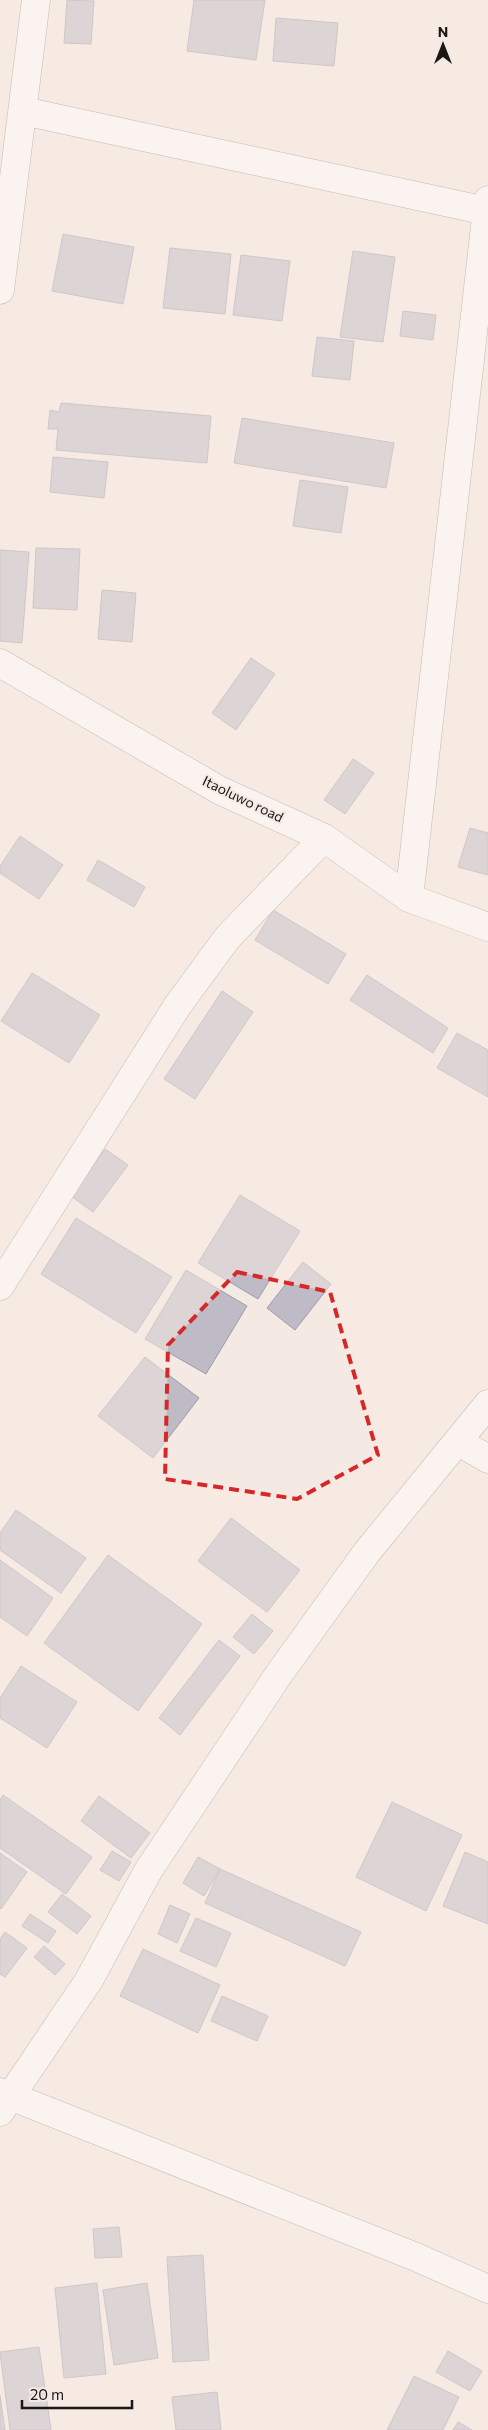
<svg xmlns="http://www.w3.org/2000/svg" width="488" height="2430" font-family="Commissioner,sans-serif">
<style>
.building{fill:#bebbc6;stroke:#9f9ca7}
.lines{fill:none;stroke-linecap:round;stroke-linejoin:round}
.minor-casing{stroke:#8c827b;stroke-width:29}
.minor{stroke:#fff;stroke-width:28}
.marked{fill:none;stroke:#d62828;stroke-width:4;stroke-dasharray:10 6;stroke-linejoin:round}
.labels{text-anchor:middle;stroke-width:4;stroke-linejoin:round;paint-order:stroke}
.street-label{font-size:14px;fill:#1b1715;stroke:#f5eae3}
</style>
<rect width="100%" height="100%" fill="#f5eae3"/>
<g class="building">
<polygon points="67,0 94,1 91,44 64,43"/>
<polygon points="194,0 265,0 256,60 187,51"/>
<polygon points="276,18 338,23 334,66 273,61"/>
<polygon points="63,234 134,247 123,304 52,291"/>
<polygon points="170,248 231,254 225,314 163,308"/>
<polygon points="353,251 395,257 383,342 340,337"/>
<polygon points="241,255 290,261 282,321 233,315"/>
<polygon points="403,311 436,315 433,340 400,336"/>
<polygon points="317,337 354,341 350,380 312,376"/>
<polygon points="61,403 211,416 207,463 56,450 58,429 48,429 50,410 59,412"/>
<polygon points="242,418 394,443 386,488 234,463"/>
<polygon points="53,457 108,462 104,498 50,492"/>
<polygon points="300,480 348,487 341,533 293,526"/>
<polygon points="36,548 80,549 77,610 33,608"/>
<polygon points="0,550 29,552 22,643 0,641"/>
<polygon points="102,590 136,593 132,642 98,639"/>
<polygon points="251,658 275,674 236,730 212,713"/>
<polygon points="353,759 374,773 345,814 324,800"/>
<polygon points="470,828 488,833 488,875 458,867"/>
<polygon points="20,836 63,865 39,899 0,873 0,866"/>
<polygon points="98,860 145,887 134,907 87,880"/>
<polygon points="273,910 346,954 328,984 255,940"/>
<polygon points="32,973 100,1015 69,1063 1,1021"/>
<polygon points="367,975 448,1028 433,1053 350,1000"/>
<polygon points="222,991 253,1012 195,1099 164,1079"/>
<polygon points="457,1033 488,1050 488,1097 437,1068"/>
<polygon points="105,1149 128,1165 93,1212 71,1196"/>
<polygon points="240,1195 300,1231 258,1299 198,1263"/>
<polygon points="76,1218 172,1277 136,1333 41,1274"/>
<polygon points="303,1262 331,1284 295,1330 267,1308"/>
<polygon points="186,1270 247,1306 206,1374 145,1339"/>
<polygon points="145,1357 199,1398 153,1458 98,1416"/>
<polygon points="16,1510 86,1558 61,1593 0,1550 0,1533"/>
<polygon points="231,1518 300,1570 267,1612 198,1561"/>
<polygon points="108,1555 202,1624 138,1711 44,1643"/>
<polygon points="0,1560 53,1598 27,1636 0,1617"/>
<polygon points="252,1614 273,1631 254,1654 233,1637"/>
<polygon points="219,1640 240,1656 180,1735 159,1718"/>
<polygon points="21,1666 77,1702 47,1748 0,1718 0,1698"/>
<polygon points="3,1795 92,1857 66,1894 0,1848 0,1800"/>
<polygon points="99,1796 150,1833 131,1858 81,1821"/>
<polygon points="392,1802 462,1835 426,1911 356,1877"/>
<polygon points="112,1851 131,1862 119,1881 100,1870"/>
<polygon points="465,1852 488,1862 488,1924 443,1906"/>
<polygon points="0,1853 27,1872 1,1909 0,1908"/>
<polygon points="198,1857 220,1869 204,1896 183,1883"/>
<polygon points="220,1869 361,1932 345,1966 205,1903"/>
<polygon points="62,1894 91,1916 77,1934 48,1912"/>
<polygon points="170,1905 190,1914 177,1943 158,1934"/>
<polygon points="30,1914 56,1931 48,1943 22,1926"/>
<polygon points="196,1918 231,1933 216,1967 180,1951"/>
<polygon points="5,1932 27,1948 5,1977 0,1974 0,1939"/>
<polygon points="44,1946 65,1964 55,1975 34,1957"/>
<polygon points="143,1949 220,1985 198,2033 120,1996"/>
<polygon points="222,1996 268,2016 257,2041 211,2021"/>
<polygon points="119,2227 122,2257 95,2258 93,2229"/>
<polygon points="203,2255 209,2360 173,2362 167,2257"/>
<polygon points="97,2283 106,2374 64,2378 55,2288"/>
<polygon points="147,2283 158,2358 114,2365 103,2290"/>
<polygon points="39,2347 51,2430 10,2430 0,2352"/>
<polygon points="448,2351 482,2371 470,2391 436,2372"/>
<polygon points="414,2376 459,2397 443,2430 387,2430"/>
<polygon points="217,2392 221,2430 176,2430 172,2397"/>
<polygon points="0,2395 5,2430 0,2430"/>
<polygon points="458,2422 472,2430 453,2430"/>
</g>
<g class="lines">
<g class="minor-casing">
<g id="minor">
<polyline points="23,111 487,211"/>
<polyline points="0,290 36,0"/>
<polyline points="0,663 219,790 324,838 409,898 488,927"/>
<polyline points="409,898 488,200"/>
<polyline points="0,1286 178,1005 228,937 324,838"/>
<polyline points="459,1442 488,1459"/>
<polyline points="0,2092 416,2257 488,2289"/>
<polyline points="0,2112 89,1980 148,1871 279,1674 367,1552 488,1404"/>
</g>
</g>
<use href="#minor" class="minor"/>
</g>
<path d="M0 0H488V2430H0ZM237 1272 330 1292 378 1455 297 1499 165 1479 168 1345Z" fill="#f5eae3" fill-opacity=".55" fill-rule="evenodd"/>
<path class="marked" d="M237 1272 330 1292 378 1455 297 1499 165 1479 168 1345Z"/>
<g class="labels">
<g class="street-label">
<text transform="translate(243 799) rotate(26)" y="5">Itaoluwo road</text>
</g>
</g>
<g transform="translate(443 45)" stroke="#f5eae3" stroke-width="4" paint-order="stroke">
<path d="M0-4L9 19L0 12L-9 19Z" fill="#1b1715"/>
<text y="-8" font-size="14" font-weight="bold" text-anchor="middle" fill="#1b1715">N</text>
</g>
<path d="M22 2400v8h110v-8" fill="none" stroke="#1b1715" stroke-width="2.5"/>
<text x="30" y="2400" font-size="15" fill="#1b1715" stroke="#f5eae3" stroke-width="4" paint-order="stroke">20 m</text>
</svg>
